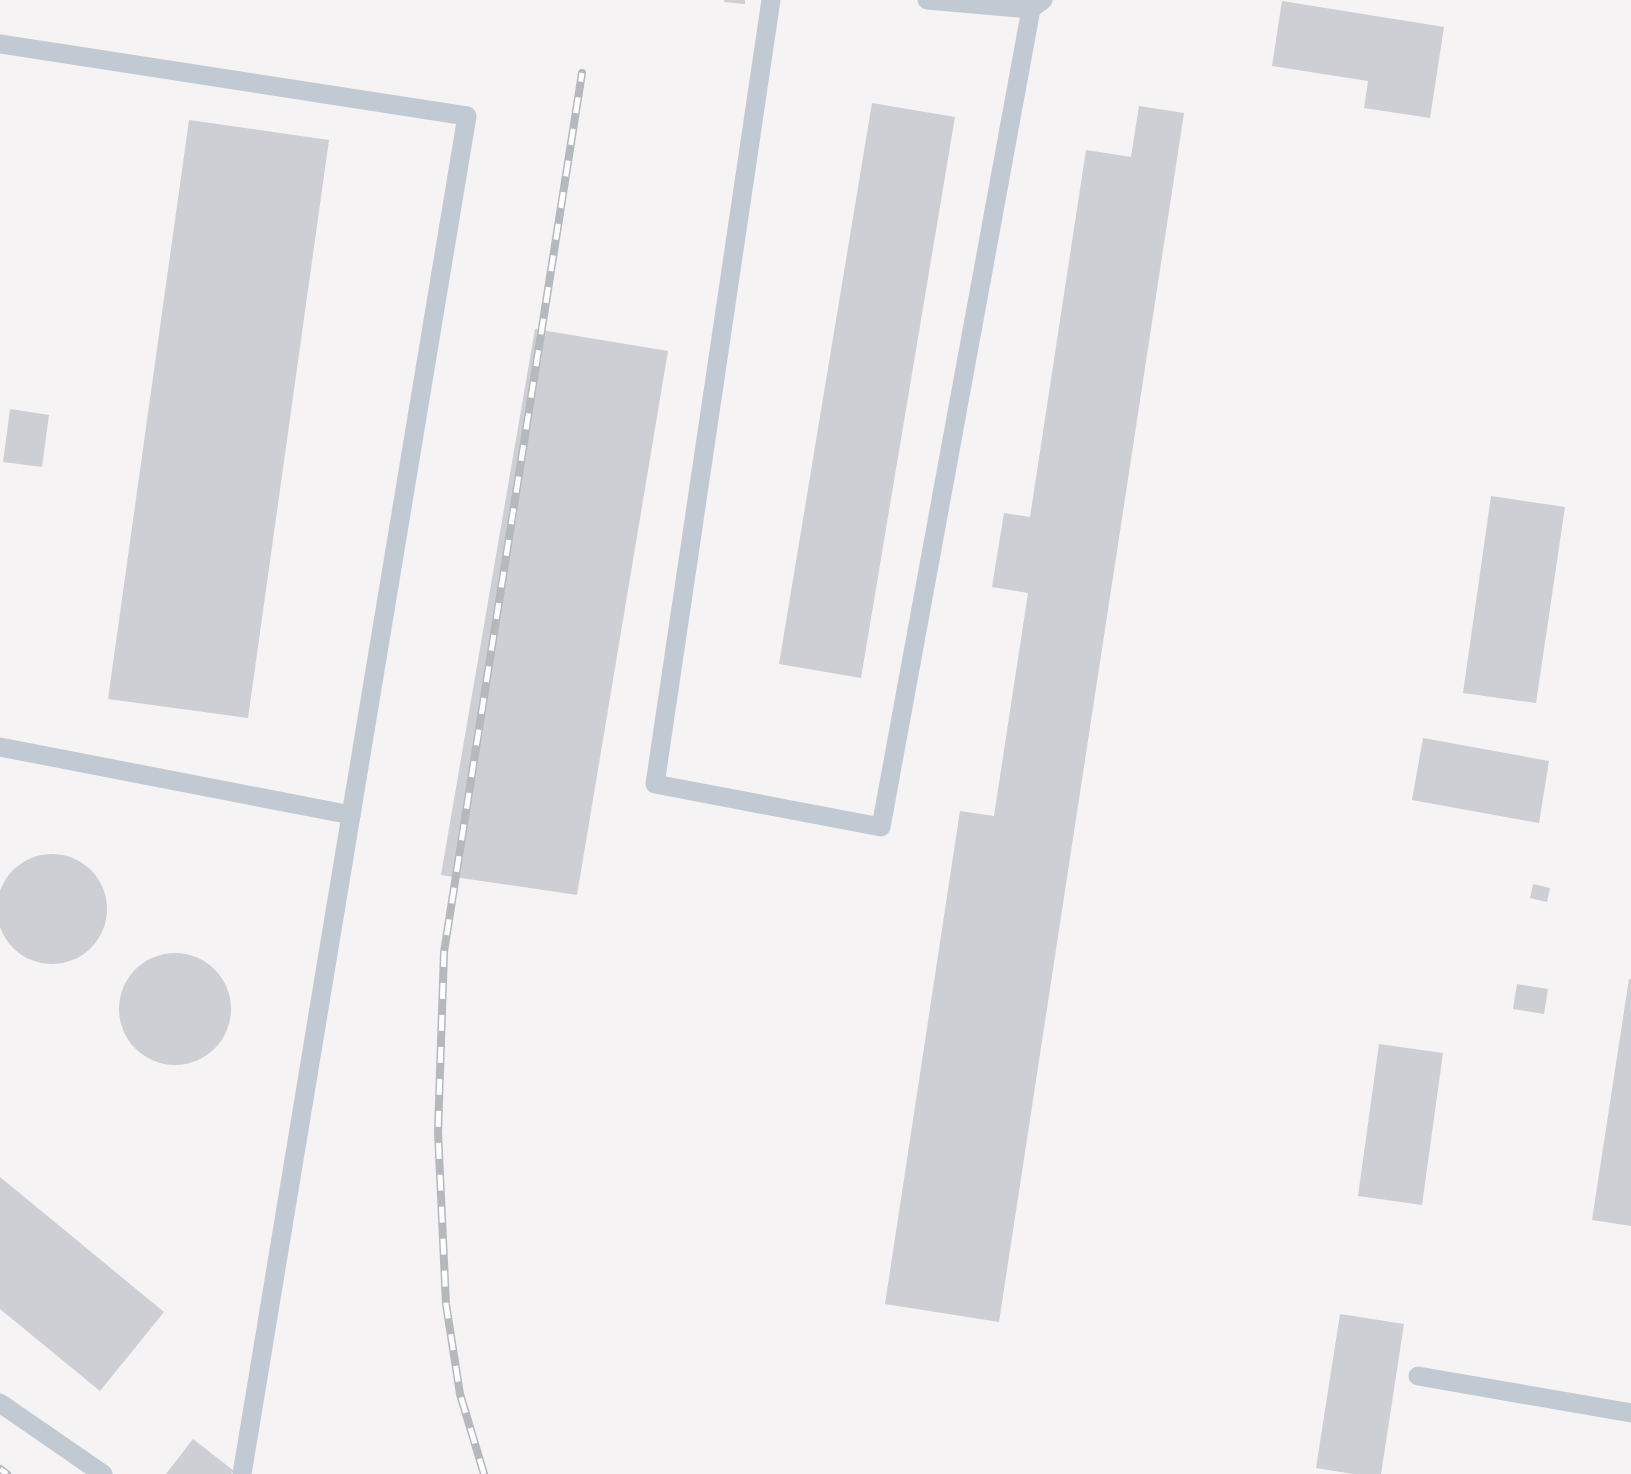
<svg xmlns="http://www.w3.org/2000/svg" width="1631" height="1474" font-family="Barlow,sans-serif">
<style>
.building{fill:#cdcfd5}
.lines{fill:none;stroke-linecap:round;stroke-linejoin:round}
.service{stroke:#c1cad2;stroke-width:19}
.rail-casing{stroke:#b5b8bd;stroke-width:8}
.rail{stroke:#fff;stroke-width:5;stroke-dasharray:16;stroke-linecap:butt}
</style>
<rect width="100%" height="100%" fill="#f5f3f3"/>
<g class="building">
<polygon points="724,0 745,0 745,4 724,2"/>
<polygon points="1282,1 1444,27 1430,118 1364,108 1368,81 1272,66"/>
<polygon points="872,103 955,117 861,678 779,664"/>
<polygon points="1139,106 1184,113 999,1322 885,1304 960,811 994,816 1028,593 992,587 1004,513 1030,517 1086,150 1131,157"/>
<polygon points="189,120 329,140 248,718 108,699"/>
<polygon points="535,329 668,351 577,895 441,875"/>
<polygon points="10,409 49,415 42,467 3,462"/>
<polygon points="1491,496 1565,507 1536,703 1463,693"/>
<polygon points="1423,738 1549,761 1539,823 1412,800"/>
<circle cx="52" cy="909" r="55"/>
<polygon points="1533,884 1550,888 1547,902 1530,898"/>
<circle cx="175" cy="1009" r="56"/>
<polygon points="1629,979 1631,979 1631,1226 1592,1220"/>
<polygon points="1517,984 1548,989 1544,1014 1513,1009"/>
<polygon points="1379,1044 1443,1053 1422,1205 1358,1196"/>
<polygon points="0,1177 164,1312 100,1391 0,1309"/>
<polygon points="1340,1314 1404,1324 1381,1474 1353,1474 1316,1468"/>
<polygon points="193,1439 234,1471 231,1474 166,1474"/>
</g>
<g class="lines">
<g class="service">
<polyline points="771,0 655,784 881,827 1031,9"/>
<polyline points="927,0 1031,9 1043,0"/>
<polyline points="0,44 467,116 351,815"/>
<polyline points="0,747 351,815 242,1474"/>
<polyline points="1418,1376 1631,1413"/>
<polyline points="0,1403 103,1474"/>
</g>
<g class="rail-casing">
<g id="rail">
<polyline points="0,1469 7,1474"/>
<polyline points="484,1474 460,1394 446,1304 438,1132 444,952 582,73"/>
</g>
</g>
<use href="#rail" class="rail"/>
</g>
</svg>
